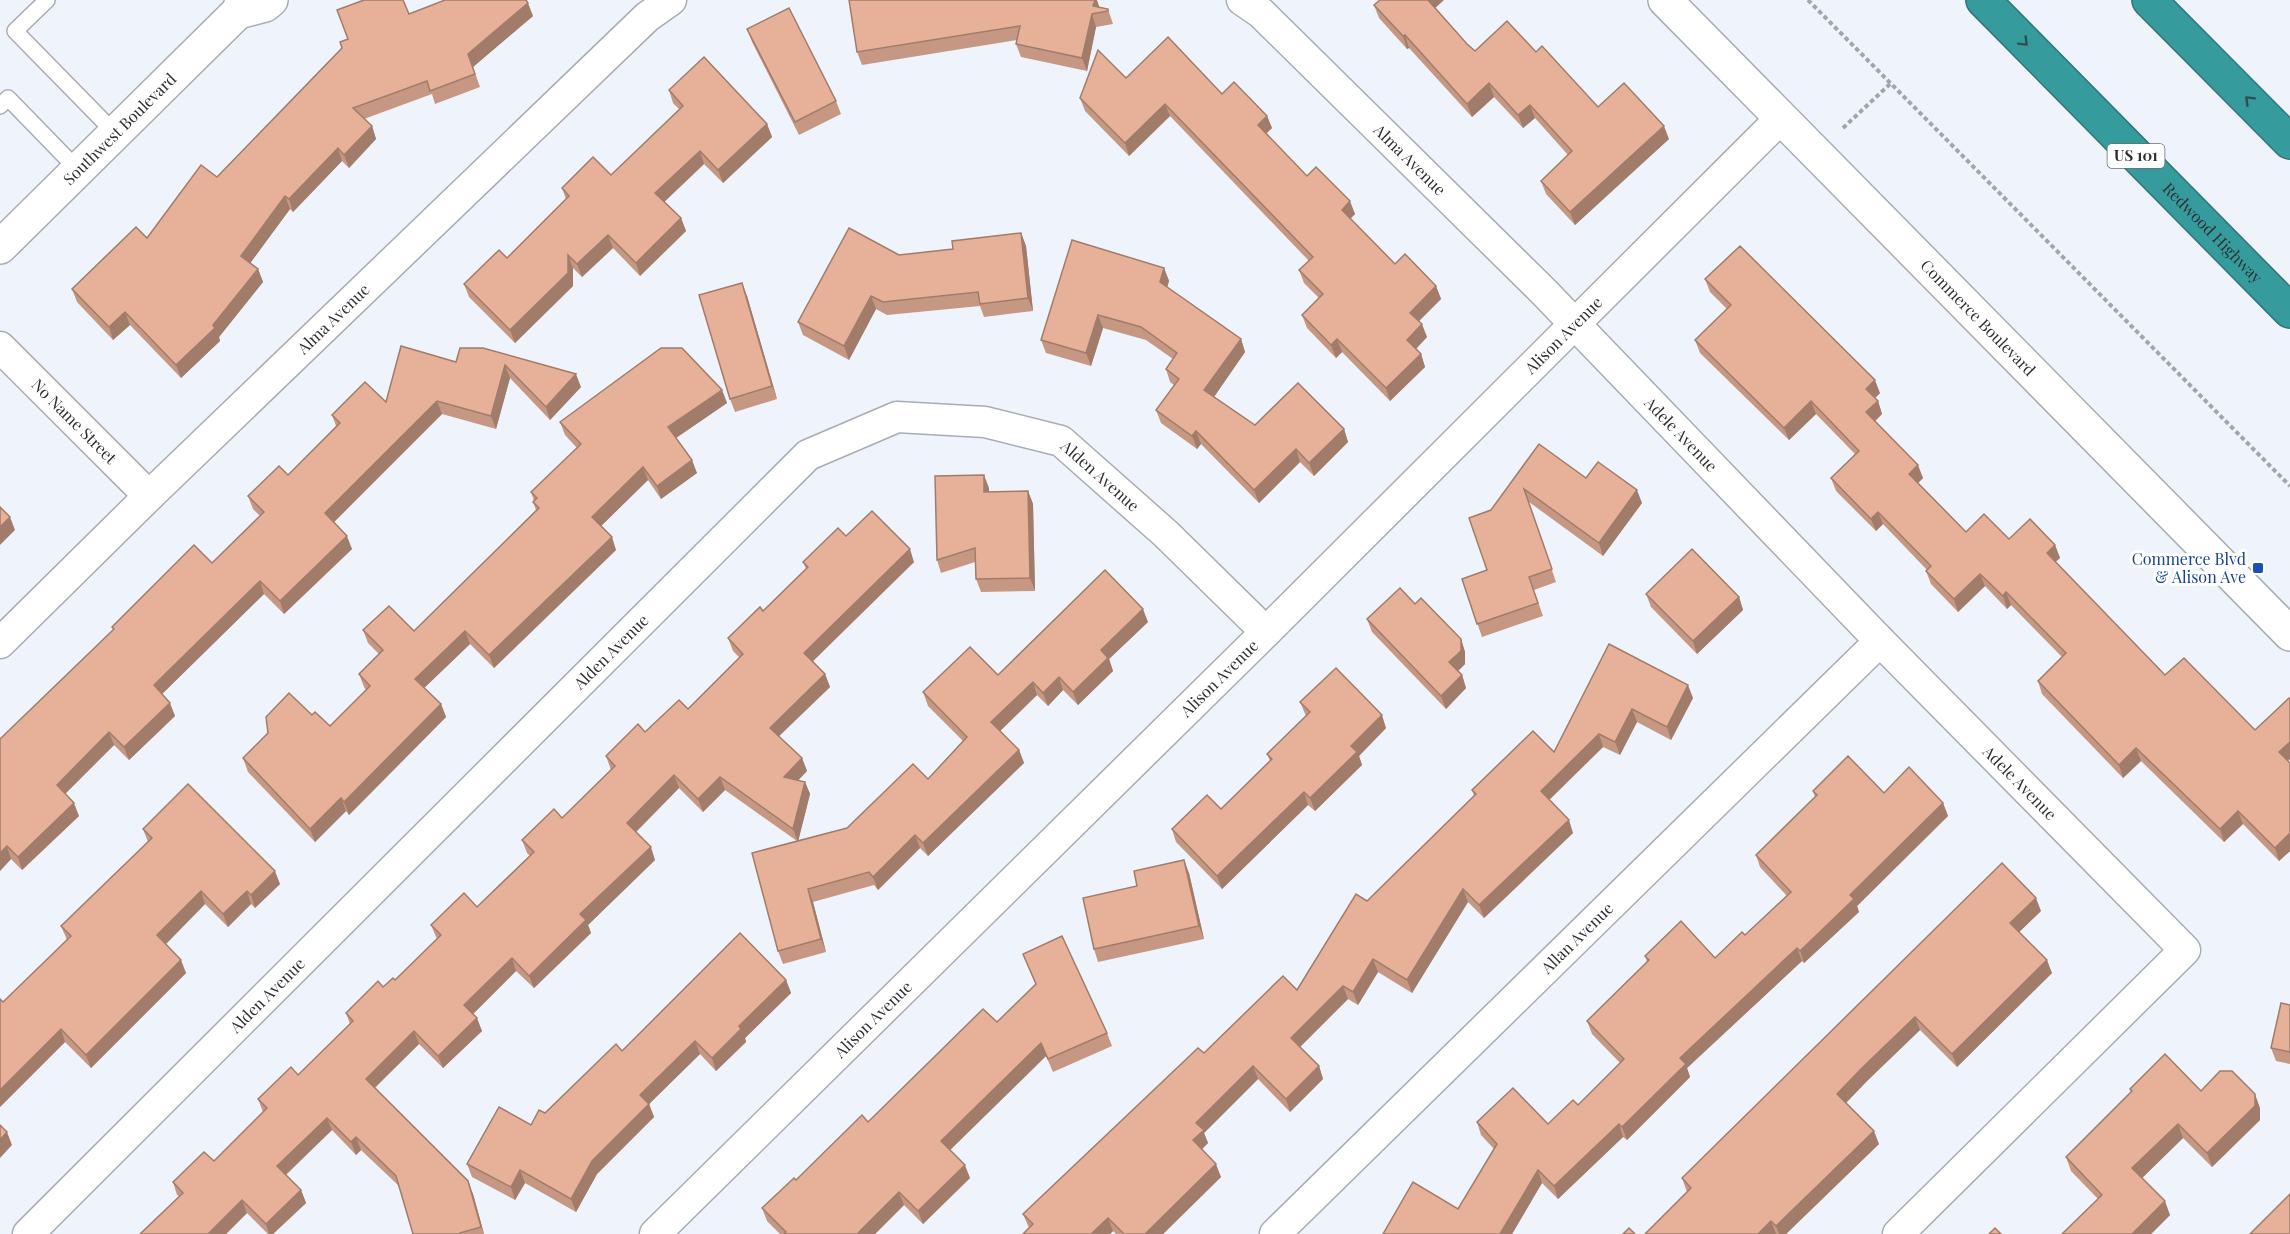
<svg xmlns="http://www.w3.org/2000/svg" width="2290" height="1234" font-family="'Playfair Display',serif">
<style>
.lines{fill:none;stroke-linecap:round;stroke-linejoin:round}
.lane-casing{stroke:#a8acb3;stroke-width:18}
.street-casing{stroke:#a8acb3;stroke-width:33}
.secondary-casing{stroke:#a8acb3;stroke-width:36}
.highway-casing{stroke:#327578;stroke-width:36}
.path{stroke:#a2a6ac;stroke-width:4;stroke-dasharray:4.5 3;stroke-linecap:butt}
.lane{stroke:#fff;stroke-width:15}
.street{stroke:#fff;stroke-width:30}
.secondary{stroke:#fff;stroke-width:33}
.highway{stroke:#359b9d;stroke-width:33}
.wall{fill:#c69883}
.shaded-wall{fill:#a17c6a}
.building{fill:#e6b198;stroke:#a17c6a;stroke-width:1.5}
.oneway{stroke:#2f4f52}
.transit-dot{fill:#1a4fb4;stroke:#fff;stroke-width:2}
.labels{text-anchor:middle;stroke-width:6;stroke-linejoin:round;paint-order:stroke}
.shield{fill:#fff;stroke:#6c6d70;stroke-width:1.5}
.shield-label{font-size:15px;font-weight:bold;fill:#2d2f32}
.street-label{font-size:16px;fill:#2d2f32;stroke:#fff}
.transit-label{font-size:16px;fill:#164399;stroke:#fff;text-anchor:end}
</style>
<rect width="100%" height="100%" fill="#eff4fc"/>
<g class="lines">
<g class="lane-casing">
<g id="lane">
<polyline points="47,0 15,31 116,134"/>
<polyline points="0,106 8,98 79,171"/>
</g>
</g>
<g class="street-casing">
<g id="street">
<path id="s1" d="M1242 0 1261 13 1544 292 1880 641 2185 950 1898 1234"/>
<path id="s2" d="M0 347 149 496"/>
<path id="s3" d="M0 643 149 496 647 17 671 0"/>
<path id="s4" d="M28 1234 808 455 897 417 985 422 1061 441 1166 534 1266 632"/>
<path id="s5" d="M655 1234 1266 632 1781 118"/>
<path id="s6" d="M1275 1234 1880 641"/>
</g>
</g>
<g class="secondary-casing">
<g id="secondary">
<path id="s7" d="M1665 0 2290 634"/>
<polyline points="238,12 265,5 271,0"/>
<path id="s8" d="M0 247 238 12 243 0"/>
</g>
</g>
<g class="highway-casing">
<g id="highway">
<path id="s9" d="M1983 0 2290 311"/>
<polyline points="2149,0 2290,142"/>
</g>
</g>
<g class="path">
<polyline points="1808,0 2290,486"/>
<polyline points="1843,128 1890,84"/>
</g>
<use href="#lane" class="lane"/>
<use href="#street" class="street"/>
<use href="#secondary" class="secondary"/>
<use href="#highway" class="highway"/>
</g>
<g class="wall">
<polygon points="1374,5 1435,8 1467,44 1475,51 1536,52 1598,107 1669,139 1575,225 1546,194 1541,181 1568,155 1535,118 1523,128 1494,97 1472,117 1409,48 1407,49 1379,18"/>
<polygon points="1100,7 1108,9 1113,24 1096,27 1087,71 1021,57 1016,44 1017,40 862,65 857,52"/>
<polygon points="409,14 533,16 473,67 480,87 435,104 432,94 364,119 372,126 376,139 349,168 342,161 293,212 290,209 250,263 258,269 263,282 219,337 220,341 181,378 130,325 113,340 77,302 72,289 147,238 217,177"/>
<polygon points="747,29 836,101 841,114 799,135 752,42"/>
<polygon points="1126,78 1222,94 1267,116 1272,128 1266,134 1307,176 1355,214 1350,219 1395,264 1436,286 1441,299 1419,321 1427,337 1416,349 1421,354 1425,367 1390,401 1342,352 1336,358 1307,328 1302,315 1319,298 1304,283 1299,270 1309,261 1170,116 1129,156 1085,111 1080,98"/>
<polygon points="669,90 767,124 772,137 723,183 704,164 664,202 681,218 686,231 640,276 613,248 582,277 573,268 573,286 515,343 469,297 464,284 507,258 566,199 562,188 611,175 679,109 673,103"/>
<polygon points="1021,233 1026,246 1033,311 984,317 980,306 887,315 876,309 849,360 803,335 798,322 899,255 953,249"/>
<polygon points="1164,268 1169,281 1167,287 1241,339 1245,352 1214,397 1255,425 1344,429 1348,442 1314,476 1300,462 1259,503 1201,444 1197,449 1161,423 1156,410 1174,385 1170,382 1166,369 1173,359 1146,340 1103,328 1091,366 1046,353 1041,340"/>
<polygon points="1705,279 1880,393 1875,398 1878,401 1882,414 1875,421 1923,478 1918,483 1966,532 2009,539 2055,545 2060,558 2055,562 2165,675 2255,730 2288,761 2290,851 2279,861 2243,824 2224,842 2141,761 2123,778 2042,694 2038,681 2062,657 2011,605 2007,609 1985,586 1958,612 1931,584 1926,571 1927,570 1883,524 1876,531 1836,491 1831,478 1855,454 1816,414 1789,440 1700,353 1695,340 1727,309 1710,292"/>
<polygon points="747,296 777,399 735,412 730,399"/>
<polygon points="460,348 581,387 550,420 510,378 496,429 442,414 334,522 352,549 284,614 264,594 162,694 175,716 129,760 114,745 65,794 79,816 22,870 11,859 0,871 0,739 113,630 112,627 212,563 260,516 253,509 248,496 288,475 336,426 332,415 386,402 456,362"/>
<polygon points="722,390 727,403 676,438 697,473 661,499 648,480 601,526 616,550 494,668 470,644 424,688 441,704 446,717 349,815 346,811 315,842 248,772 243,758 312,715 330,726 366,690 364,687 359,674 379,654 368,643 363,630 414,631 536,510 533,502 534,501 531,492 577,448 565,435 560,422"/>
<polygon points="1539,444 1586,478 1642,503 1603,556 1529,502 1556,582 1534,590 1543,616 1482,637 1462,579 1487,570"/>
<polygon points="989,488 989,492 1028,491 1033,504 1035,591 981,592 976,579 975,562 941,573 937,560"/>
<polygon points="846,536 914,562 813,661 825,674 830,687 779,736 802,758 807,771 798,780 805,782 810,794 798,841 847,828 928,779 963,741 928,706 923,692 998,675 1148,622 1109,659 1113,671 1078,705 1063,690 1048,706 1037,695 1000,731 1019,750 1024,763 928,856 920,848 878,890 874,885 813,902 826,952 783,964 778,951 797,841 725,790 703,812 679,788 636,832 655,860 588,925 591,933 534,988 516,971 473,1014 482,1031 443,1068 419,1044 375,1088 473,1194 484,1234 413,1234 400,1187 361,1150 356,1155 332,1130 286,1175 301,1190 306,1203 273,1234 268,1234 247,1213 226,1234 140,1234 179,1196 177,1195 173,1182 214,1161 263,1112 258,1099 298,1075 350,1024 346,1013 383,987 395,980 437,939 431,925 477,907 530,856 527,853 522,840 562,818 611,770 606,756 645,732 688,709 740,658 733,651 728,638 763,611 806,569 803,562"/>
<polygon points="1646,594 1739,597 1743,610 1697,654 1651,607"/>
<polygon points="1415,604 1461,639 1465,652 1465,664 1458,671 1462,675 1466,688 1446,709 1372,632 1367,619"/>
<polygon points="1609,644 1693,698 1671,740 1637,722 1620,755 1603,747 1549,800 1573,833 1484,918 1468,902 1412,993 1378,972 1358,1005 1348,999 1300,1047 1319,1066 1323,1079 1290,1112 1258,1079 1204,1133 1208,1143 1202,1149 1221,1177 1163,1234 1116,1234 1113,1231 1110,1234 1023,1234 1029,1228 1023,1214 1204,1053 1297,990 1367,901 1474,796 1472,790 1554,752"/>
<polygon points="1300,702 1386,728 1359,756 1362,765 1315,811 1308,805 1222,889 1176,842 1172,829 1221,809 1270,761 1267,754 1306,716"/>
<polygon points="1813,791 1884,793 1943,803 1948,816 1857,906 1859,912 1804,963 1802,961 1687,1068 1690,1077 1627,1140 1623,1137 1558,1199 1542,1183 1512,1234 1383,1234 1458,1209 1494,1149 1481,1135 1477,1122 1548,1124 1578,1105 1620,1063 1592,1034 1587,1021 1647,962 1645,956 1715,958 1745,935 1787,896 1760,867 1756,855 1815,797"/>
<polygon points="143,829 280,884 255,908 251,904 228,927 205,904 166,944 186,973 91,1068 65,1042 0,1107 0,999 3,1002 67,940 61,926 148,842"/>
<polygon points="1189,873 1204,939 1098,962 1094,949 1137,886"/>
<polygon points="2041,911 2019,932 2052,973 1957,1067 1920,1030 1867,1081 1846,1103 1879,1144 1786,1234 1645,1234 1687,1192 1682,1178"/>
<polygon points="1023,954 1107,1033 1112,1046 1053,1072 1046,1056 950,1150 970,1178 923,1224 904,1205 875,1234 780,1234 767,1221 762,1208 868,1122 997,1022 1036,985"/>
<polygon points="786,980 791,993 745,1038 746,1042 716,1071 700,1054 649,1104 654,1117 597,1174 576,1212 525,1183 515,1200 472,1177 467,1164 531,1125 622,1051"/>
<polygon points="2290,1005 2290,1064 2276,1061 2271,1048"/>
<polygon points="2130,1089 2201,1091 2260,1108 2260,1120 2212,1167 2183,1138 2142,1178 2170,1215 2151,1234 2062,1234 2098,1199 2071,1171 2066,1157 2131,1093"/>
</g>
<g class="shaded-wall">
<polygon points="1095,0 1097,0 1100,9 1093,6"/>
<polygon points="1427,0 1444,0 1432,11"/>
<polygon points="528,3 533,16 473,67 468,54"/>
<polygon points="1092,14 1096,27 1087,71 1082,58"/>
<polygon points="1405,35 1409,48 1407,49 1403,36"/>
<polygon points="1489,83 1494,97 1472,117 1467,104"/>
<polygon points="1165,104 1170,116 1129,156 1125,143"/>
<polygon points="1530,105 1535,118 1523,128 1518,115"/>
<polygon points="1267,116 1272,128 1262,137 1258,125"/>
<polygon points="767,124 772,137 723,183 718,170"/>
<polygon points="372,126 376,139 349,168 344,155"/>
<polygon points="1664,126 1669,139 1575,225 1570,212"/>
<polygon points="338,148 342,161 293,212 289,199"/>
<polygon points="700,151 704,164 660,206 655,193"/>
<polygon points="285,196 290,209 246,269 241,256"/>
<polygon points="1350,201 1355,214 1346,223 1342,210"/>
<polygon points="681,218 686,231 640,276 636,263"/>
<polygon points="1021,233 1026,246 1033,311 1028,298"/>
<polygon points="608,235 613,248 582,277 577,264"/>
<polygon points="568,255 573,268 573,286 515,343 510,330"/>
<polygon points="1164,268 1169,281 1165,295 1160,282"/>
<polygon points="258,269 263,282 219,337 220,341 181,378 176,365 213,325"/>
<polygon points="742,283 747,296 777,399 772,386"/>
<polygon points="1436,286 1441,299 1415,325 1410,313"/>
<polygon points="871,296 876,309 849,360 844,346"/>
<polygon points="125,312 130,325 113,340 109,327"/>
<polygon points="1098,315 1103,328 1091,366 1086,353"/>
<polygon points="1422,324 1427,337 1412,353 1407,340"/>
<polygon points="1241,339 1245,352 1209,404 1204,390"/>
<polygon points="1337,339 1342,352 1336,358 1331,345"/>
<polygon points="1421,354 1425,367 1390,401 1386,388"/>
<polygon points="505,365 510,378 496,429 491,416"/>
<polygon points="576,374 581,387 550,420 546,407"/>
<polygon points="1875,380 1880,393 1871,402 1866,389"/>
<polygon points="722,390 727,403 673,440 668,427"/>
<polygon points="437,401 442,414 330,526 325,513"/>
<polygon points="1811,401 1816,414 1789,440 1784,428"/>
<polygon points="1878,401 1882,414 1871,425 1866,412"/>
<polygon points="1344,429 1348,442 1314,476 1309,463"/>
<polygon points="1196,431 1201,444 1197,449 1192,436"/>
<polygon points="1296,449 1300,462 1259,503 1254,490"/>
<polygon points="692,460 697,473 661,499 657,486"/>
<polygon points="1918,465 1923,478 1914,487 1909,474"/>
<polygon points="643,467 648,480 597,530 592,517"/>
<polygon points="984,475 989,488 989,505 984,492"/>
<polygon points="1637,490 1642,503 1603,556 1599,543"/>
<polygon points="1028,491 1033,504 1035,591 1030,578"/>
<polygon points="1878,512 1883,524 1876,531 1871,519"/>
<polygon points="10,517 15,530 0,545 0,527"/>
<polygon points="347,536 352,549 284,614 280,601"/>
<polygon points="612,537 616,550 494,668 489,655"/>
<polygon points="2055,545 2060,558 2051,566 2047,553"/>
<polygon points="910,549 914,562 809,665 804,653"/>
<polygon points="1980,574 1985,586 1958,612 1954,599"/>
<polygon points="260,581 264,594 158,698 154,685"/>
<polygon points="2006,592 2011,605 2007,609 2003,596"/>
<polygon points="1739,597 1743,610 1697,654 1693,641"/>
<polygon points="1143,609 1148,622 1109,659 1113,671 1078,705 1073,692 1101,650"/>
<polygon points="465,631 470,644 420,692 415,679"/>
<polygon points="1461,639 1465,652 1465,664 1454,675 1449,662"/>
<polygon points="825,674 830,687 774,741 770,728"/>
<polygon points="1462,675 1466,688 1446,709 1441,696"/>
<polygon points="1059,677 1063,690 1048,706 1043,693"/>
<polygon points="1033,682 1037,695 996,735 991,722"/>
<polygon points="1688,685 1693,698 1671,740 1667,727"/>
<polygon points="170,703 175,716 129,760 124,747"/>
<polygon points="441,704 446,717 349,815 344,802"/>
<polygon points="1632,709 1637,722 1620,755 1615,742"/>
<polygon points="1382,715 1386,728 1359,756 1362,765 1315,811 1310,798 1351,746"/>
<polygon points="109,732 114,745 61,798 57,785"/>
<polygon points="1599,734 1603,747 1545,804 1541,791"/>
<polygon points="2290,742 2290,759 2284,765 2279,752"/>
<polygon points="2136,748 2141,761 2123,778 2119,765"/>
<polygon points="1019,750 1024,763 928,856 923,843"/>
<polygon points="802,758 807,771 789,790 784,777"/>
<polygon points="674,775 679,788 632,836 627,823"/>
<polygon points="720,777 725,790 703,812 698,799"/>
<polygon points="805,782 810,794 798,842 793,829"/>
<polygon points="1304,792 1308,805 1222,889 1217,876"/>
<polygon points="341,798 346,811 315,842 310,829"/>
<polygon points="74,803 79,816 22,870 18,857"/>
<polygon points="1943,803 1948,816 1857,906 1859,912 1804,963 1800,951 1850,895"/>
<polygon points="2238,811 2243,824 2224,842 2220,829"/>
<polygon points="1569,820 1573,833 1484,918 1479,905"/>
<polygon points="2290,833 2290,851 2279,861 2275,848"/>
<polygon points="915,835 920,848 878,890 873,877"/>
<polygon points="7,846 11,859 0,871 0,853"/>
<polygon points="651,847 655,860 588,925 591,933 534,988 529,976 580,914"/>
<polygon points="1184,860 1189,873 1204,939 1199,926"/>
<polygon points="275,871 280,884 255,908 251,895"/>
<polygon points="808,889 813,902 826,952 821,939"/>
<polygon points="1463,889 1468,902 1412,993 1407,980"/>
<polygon points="201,891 205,904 162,948 157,935"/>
<polygon points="247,891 251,904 228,927 223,914"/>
<polygon points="2036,898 2041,911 2015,936 2010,923"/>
<polygon points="1797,948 1802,961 1687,1068 1690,1077 1627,1140 1622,1127 1680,1058"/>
<polygon points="512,958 516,971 469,1018 464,1005"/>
<polygon points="1373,959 1378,972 1358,1005 1353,992"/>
<polygon points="181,960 186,973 91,1068 86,1055"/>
<polygon points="2047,960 2052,973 1957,1067 1952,1054"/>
<polygon points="786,980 791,993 745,1038 746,1042 716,1071 712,1058 739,1026"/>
<polygon points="1343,986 1348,999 1296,1051 1291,1038"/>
<polygon points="1915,1017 1920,1030 1867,1081 1842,1107 1837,1094 1862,1068"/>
<polygon points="477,1018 482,1031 443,1068 438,1056"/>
<polygon points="61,1029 65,1042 0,1107 0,1090"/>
<polygon points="414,1031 419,1044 370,1092 366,1079"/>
<polygon points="695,1041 700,1054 645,1108 640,1095"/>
<polygon points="1041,1043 1046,1056 946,1154 941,1141"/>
<polygon points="1253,1066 1258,1079 1204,1133 1208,1143 1198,1153 1193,1140 1196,1123"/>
<polygon points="1319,1066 1323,1079 1290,1112 1286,1099"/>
<polygon points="2255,1094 2260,1108 2260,1120 2212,1167 2207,1153"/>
<polygon points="649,1104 654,1117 597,1174 576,1212 571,1199 592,1161"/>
<polygon points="327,1118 332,1130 282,1178 277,1166"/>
<polygon points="1619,1124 1623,1137 1558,1199 1554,1186"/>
<polygon points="2178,1124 2183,1138 2138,1182 2132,1168"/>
<polygon points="1874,1131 1879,1144 1786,1234 1779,1234 1776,1226"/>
<polygon points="7,1132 12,1145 0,1158 0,1140"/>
<polygon points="356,1137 361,1150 356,1155 351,1142"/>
<polygon points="1216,1164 1221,1177 1163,1234 1145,1234"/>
<polygon points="965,1165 970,1178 923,1224 918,1211"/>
<polygon points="520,1170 525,1183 515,1200 511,1187"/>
<polygon points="1538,1170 1542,1183 1512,1234 1500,1234"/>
<polygon points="468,1181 473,1194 484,1234 481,1227"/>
<polygon points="301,1190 306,1203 273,1234 269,1234 266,1224"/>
<polygon points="899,1192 904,1205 875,1234 857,1234"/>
<polygon points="242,1200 247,1213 226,1234 208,1234"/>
<polygon points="2165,1201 2170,1215 2151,1234 2132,1234"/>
<polygon points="1108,1218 1113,1231 1110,1234 1091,1234"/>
<polygon points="1771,1221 1776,1234 1758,1234"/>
</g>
<g class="building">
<polygon points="364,0 403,0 409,14 445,0 526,0 528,3 468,54 475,74 430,91 427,81 353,108 372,126 344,155 338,148 289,199 285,196 241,256 258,269 213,325 215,328 176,365 125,312 109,327 72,289 136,227 147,238 201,165 217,177 342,48 340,42 348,39 337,10"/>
<polygon points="849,0 1095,0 1093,6 1108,9 1108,11 1092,14 1082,58 1016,44 1020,26 857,52"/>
<polygon points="1380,0 1428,0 1467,44 1475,51 1507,21 1536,52 1542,46 1598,107 1624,83 1664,126 1570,212 1541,181 1572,151 1530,105 1518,115 1489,83 1467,104 1405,35 1403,36 1374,5"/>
<polygon points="789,8 836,101 795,122 747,29"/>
<polygon points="1168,37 1222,94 1234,82 1267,116 1258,125 1307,176 1316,167 1350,201 1342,210 1395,264 1405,254 1436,286 1410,313 1422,324 1407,340 1421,354 1386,388 1337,339 1331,345 1302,315 1323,294 1299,270 1313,257 1165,104 1125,143 1080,98 1098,50 1126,78"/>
<polygon points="704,57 767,124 718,170 700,151 655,193 681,218 636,263 608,235 577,264 568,255 568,273 510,330 464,284 499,250 507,258 569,196 562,188 593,157 611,175 683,106 669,90"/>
<polygon points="849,228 899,255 953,249 952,241 1021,233 1028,298 980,304 978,292 883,302 871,296 844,346 798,322"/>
<polygon points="1072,240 1164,268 1160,282 1241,339 1204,390 1255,425 1298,383 1344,429 1309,463 1296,449 1254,490 1196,431 1192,436 1156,410 1179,379 1166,369 1177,353 1141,327 1098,315 1086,353 1041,340"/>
<polygon points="1740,246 1875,380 1866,389 1878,401 1866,412 1918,465 1909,474 1966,532 1984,514 2009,539 2030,519 2055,545 2047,553 2165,675 2184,658 2255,730 2289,698 2290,699 2290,742 2279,752 2290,763 2290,833 2275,848 2238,811 2220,829 2136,748 2119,765 2038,681 2066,653 2006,592 2003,596 1980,574 1954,599 1926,571 1931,566 1878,512 1871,519 1831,478 1859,451 1811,401 1784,428 1695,340 1731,305 1705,279"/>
<polygon points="742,283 772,386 730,399 699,295"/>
<polygon points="401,346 456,362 460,348 483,348 576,374 546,407 505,365 491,416 437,401 325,513 347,536 280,601 260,581 154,685 170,703 124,747 109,732 57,785 74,803 18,857 7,846 0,853 0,739 114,629 112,627 194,545 212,563 264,512 248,496 279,466 288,475 340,423 332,415 365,382 386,402"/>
<polygon points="661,348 682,348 722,390 668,427 692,460 657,486 643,467 592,517 612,537 489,655 465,631 415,679 441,704 344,802 341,798 310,829 243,758 268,733 266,717 289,693 312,715 315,712 330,726 370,686 359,674 383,650 363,630 389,606 414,631 539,508 533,502 537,498 531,492 581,444 560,422"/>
<polygon points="1539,444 1586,478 1598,462 1637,490 1599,543 1524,489 1552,569 1529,577 1538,603 1477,624 1462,579 1487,570 1469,518 1491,510"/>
<polygon points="984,475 984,492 1028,491 1030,578 976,579 975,548 937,560 935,476"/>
<polygon points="0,507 10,517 0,527"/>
<polygon points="872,511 910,549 804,653 825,674 770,728 802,758 784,777 805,782 793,829 720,777 698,799 674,775 627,823 651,847 580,914 586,920 529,976 512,958 464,1005 477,1018 438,1056 414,1031 366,1079 468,1181 481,1227 460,1233 460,1234 413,1234 396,1176 356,1137 351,1142 327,1118 277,1166 301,1190 266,1224 242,1200 208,1234 140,1234 183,1193 173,1182 204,1152 214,1161 267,1108 258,1099 291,1067 298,1075 353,1021 346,1013 378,981 383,987 393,978 395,980 441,935 431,925 464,893 477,907 534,852 522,840 554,809 562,818 615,766 606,756 638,724 645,732 679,700 688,709 743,654 728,638 760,607 763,611 808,567 803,562 838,528 846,536"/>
<polygon points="1692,549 1739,597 1693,641 1646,594"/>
<polygon points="1105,570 1143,609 1101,650 1108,658 1073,692 1059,677 1043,693 1033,682 991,722 1019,750 923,843 915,835 873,877 869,872 808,889 821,939 778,951 752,853 847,828 913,764 928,779 967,737 923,692 970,647 998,675"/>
<polygon points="1400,588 1415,604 1421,598 1461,639 1461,651 1449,662 1462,675 1441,696 1367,619"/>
<polygon points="1609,644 1688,685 1667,727 1632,709 1615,742 1599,734 1541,791 1569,820 1479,905 1463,889 1407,980 1373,959 1353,992 1343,986 1291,1038 1319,1066 1286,1099 1253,1066 1196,1123 1204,1130 1193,1140 1216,1164 1145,1234 1124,1234 1108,1218 1091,1234 1023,1234 1033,1224 1023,1214 1198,1048 1204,1053 1283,976 1297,990 1356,894 1367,901 1476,794 1472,790 1533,731 1554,752"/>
<polygon points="1336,668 1382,715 1351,746 1357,752 1310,798 1304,792 1217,876 1172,829 1207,795 1221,809 1272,759 1267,754 1310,712 1300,702"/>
<polygon points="1848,756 1884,793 1909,767 1943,803 1850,895 1854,899 1800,951 1797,948 1680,1058 1686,1064 1622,1127 1619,1124 1554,1186 1538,1170 1500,1234 1383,1234 1413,1182 1458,1209 1497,1144 1477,1122 1513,1088 1548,1124 1573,1100 1578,1105 1624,1059 1587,1021 1649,960 1645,956 1681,921 1715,958 1742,932 1745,935 1791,892 1756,855 1817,795 1813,791"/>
<polygon points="188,784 275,871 251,895 247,891 223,914 201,891 157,935 181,960 86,1055 61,1029 0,1090 0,999 3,1002 71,936 61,926 152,838 143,829"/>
<polygon points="1184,860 1199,926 1094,949 1083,898 1137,886 1134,871"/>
<polygon points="2002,863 2036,898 2010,923 2047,960 1952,1054 1915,1017 1862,1068 1837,1094 1874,1131 1776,1226 1771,1221 1758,1234 1645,1234 1691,1188 1682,1178"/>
<polygon points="740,933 786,980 739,1026 741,1029 712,1058 695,1041 640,1095 649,1104 592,1161 571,1199 520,1170 511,1187 467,1164 499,1107 531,1125 539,1110 545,1113 616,1044 622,1051"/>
<polygon points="1062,936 1107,1033 1048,1059 1041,1043 941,1141 965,1165 918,1211 899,1192 857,1234 784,1234 786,1232 762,1208 794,1178 796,1180 862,1115 868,1122 983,1009 997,1022 1036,984 1023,954"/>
<polygon points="2281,1003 2290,1005 2290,1052 2271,1048"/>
<polygon points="2165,1054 2201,1091 2220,1071 2232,1071 2255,1094 2255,1106 2207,1153 2178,1124 2132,1168 2165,1201 2132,1234 2062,1234 2102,1195 2066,1157 2132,1091 2130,1089"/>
<polygon points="0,1125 7,1132 0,1140"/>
<polygon points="2290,1194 2290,1234 2250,1234"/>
<polygon points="1629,1228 1635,1234 1623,1234"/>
<polygon points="1995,1228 2001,1234 1989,1234"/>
</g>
<defs><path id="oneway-chevron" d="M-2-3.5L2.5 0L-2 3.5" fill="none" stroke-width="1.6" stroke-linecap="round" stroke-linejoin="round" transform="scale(1.5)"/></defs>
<g class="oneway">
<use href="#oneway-chevron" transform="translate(2024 42) rotate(45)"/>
<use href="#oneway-chevron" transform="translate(2249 100) rotate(-135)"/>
</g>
<rect class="transit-dot" x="2252" y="562" width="12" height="12" rx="3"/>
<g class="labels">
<rect class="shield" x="2107.5" y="144" width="57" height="24" rx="4.5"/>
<g class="shield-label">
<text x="2136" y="161">US 101</text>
</g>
<g class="street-label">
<text dy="6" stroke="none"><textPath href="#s8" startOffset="168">Southwest Boulevard</textPath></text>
<text dy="6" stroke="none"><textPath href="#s1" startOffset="232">Alma Avenue</textPath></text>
<text dy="6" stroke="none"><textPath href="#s9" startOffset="327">Redwood Highway</textPath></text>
<text dy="6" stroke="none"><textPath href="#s7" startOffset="446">Commerce Boulevard</textPath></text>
<text dy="6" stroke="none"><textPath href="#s3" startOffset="465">Alma Avenue</textPath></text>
<text dy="6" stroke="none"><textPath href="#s5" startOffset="1278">Alison Avenue</textPath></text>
<text dy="6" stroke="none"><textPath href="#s2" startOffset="105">No Name Street</textPath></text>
<text dy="6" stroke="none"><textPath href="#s1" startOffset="618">Adele Avenue</textPath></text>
<text dy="6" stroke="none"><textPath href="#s4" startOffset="1418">Alden Avenue</textPath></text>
<text dy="6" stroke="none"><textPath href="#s4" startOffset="824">Alden Avenue</textPath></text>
<text dy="6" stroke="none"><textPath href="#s5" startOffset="792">Alison Avenue</textPath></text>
<text dy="6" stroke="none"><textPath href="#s1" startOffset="1104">Adele Avenue</textPath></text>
<text dy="6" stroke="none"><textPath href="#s6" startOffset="423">Allan Avenue</textPath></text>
<text dy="6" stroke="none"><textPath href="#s4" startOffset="338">Alden Avenue</textPath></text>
<text dy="6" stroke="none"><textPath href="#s5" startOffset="306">Alison Avenue</textPath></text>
</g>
<g class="transit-label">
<text x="2246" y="565">Commerce Blvd<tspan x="2246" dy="18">&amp; Alison Ave</tspan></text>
</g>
</g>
</svg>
